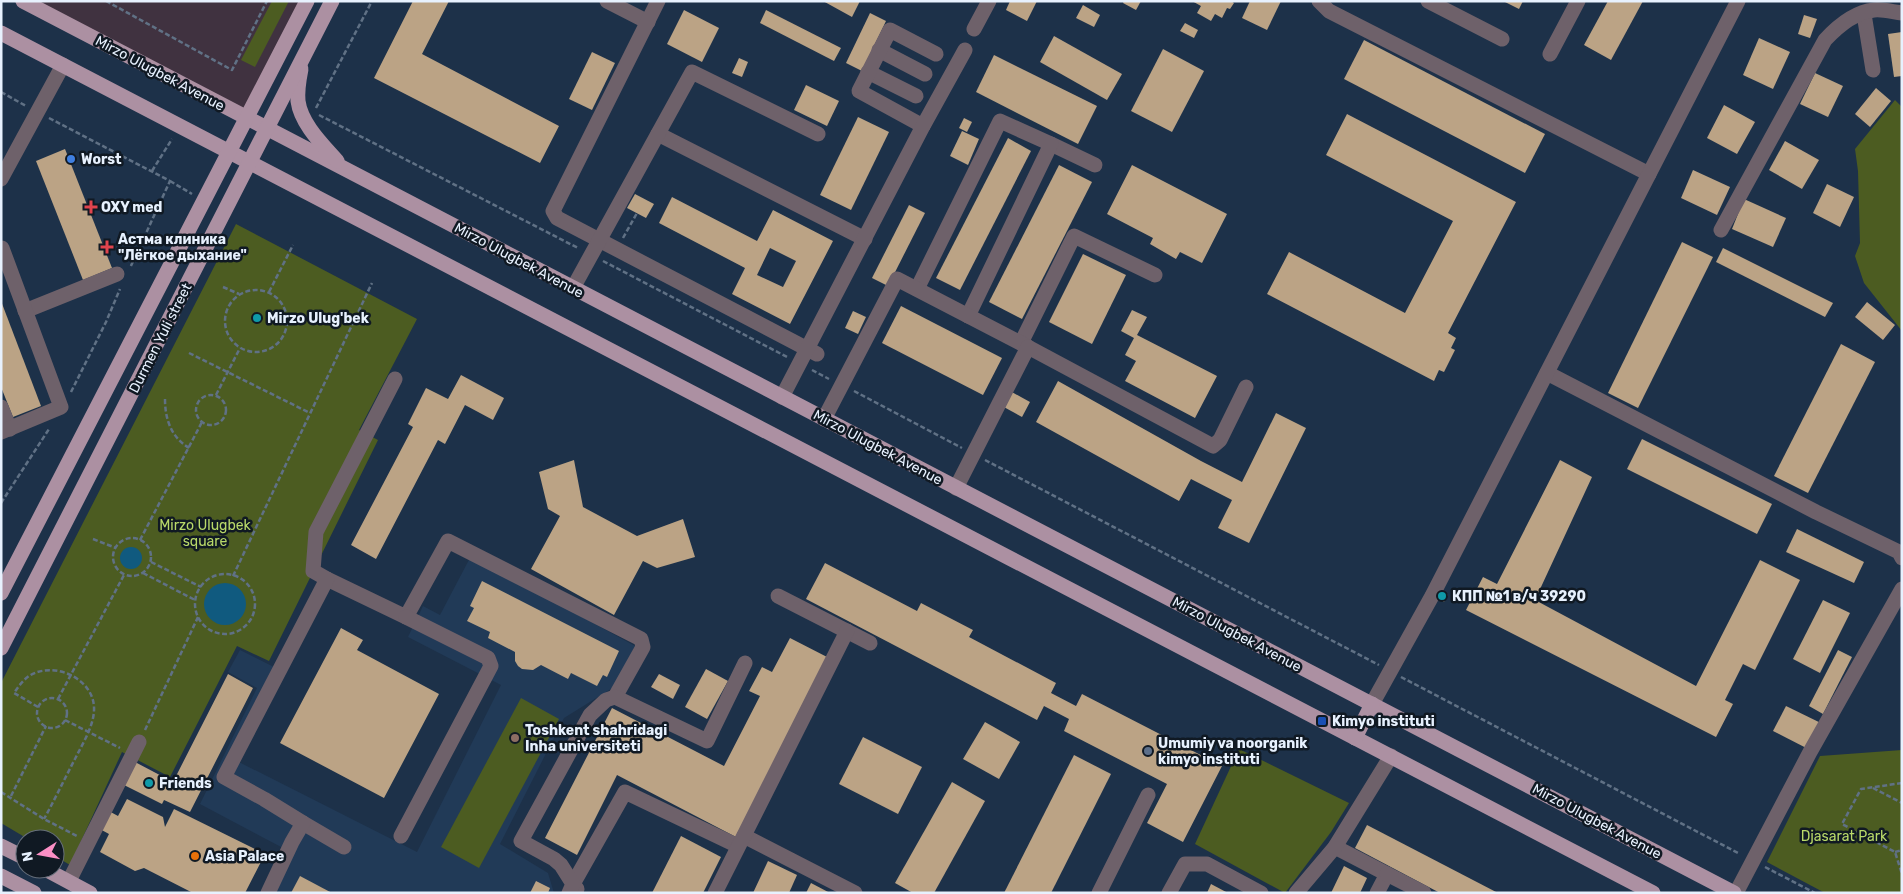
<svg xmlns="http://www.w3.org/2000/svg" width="1903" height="894" font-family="Rubik,sans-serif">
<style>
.commercial{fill:#403240}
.built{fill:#213a57}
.green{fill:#4c5c21}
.water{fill:#105a7f}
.building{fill:#bba385;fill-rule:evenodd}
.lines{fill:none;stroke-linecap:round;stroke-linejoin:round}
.path{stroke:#607185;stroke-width:2.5;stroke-dasharray:5 2.5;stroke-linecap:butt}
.minor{stroke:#6e616a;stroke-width:15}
.major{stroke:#ac90a2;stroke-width:15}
.shop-dot{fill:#3f7fe0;stroke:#101923;stroke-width:2}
.health-dot{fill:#e0444e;stroke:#101923;stroke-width:2}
.culture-dot{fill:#0f9aa8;stroke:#101923;stroke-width:2}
.transit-dot{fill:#1a4fb4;stroke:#101923;stroke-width:2}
.education-dot{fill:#8d6e63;stroke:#101923;stroke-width:2}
.service-dot{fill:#5c6f8a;stroke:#101923;stroke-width:2}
.food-dot{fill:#e8710a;stroke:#101923;stroke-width:2}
.labels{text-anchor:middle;stroke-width:5;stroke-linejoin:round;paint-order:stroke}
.street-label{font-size:14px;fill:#e7f1fe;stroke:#101923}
.poi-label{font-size:14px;font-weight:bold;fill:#e7f1fe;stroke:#101923;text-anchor:start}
.park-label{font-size:14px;fill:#b9d969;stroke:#101923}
</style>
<rect width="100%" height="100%" fill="#1d3149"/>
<polygon class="commercial" points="23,1 307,1 246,118"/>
<polygon class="built" points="471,556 635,646 614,687 564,718 500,844 548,873 554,893 262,893 283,848 200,804 257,688 228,672 240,650 274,667 231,758 417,852 501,685 408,637 423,606 440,615"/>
<g class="green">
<polygon points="272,1 289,1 255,67 241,60"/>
<polygon points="1895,100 1902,107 1902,331 1864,283 1855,256 1860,243 1858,171 1855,149"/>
<polygon points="236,224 417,319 359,430 378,440 269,661 237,646 170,777 122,752 70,865 55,856 55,839 28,839 1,823 1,683"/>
<polygon points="521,698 559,719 479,868 441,847"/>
<polygon points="1239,749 1349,803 1331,832 1285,893 1195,844"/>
<polygon points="1902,750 1902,893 1825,893 1767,862 1820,756"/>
</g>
<g class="water">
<circle cx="131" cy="558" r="11"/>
<circle cx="225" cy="604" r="21"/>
</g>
<g class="building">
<polygon points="413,1 449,1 422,54 559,126 540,163 374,78"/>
<polygon points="823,1 860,1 852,17"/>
<polygon points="1010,1 1037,1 1027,21 1006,10"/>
<polygon points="1124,1 1141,1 1136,10 1123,3"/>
<polygon points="1192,1 1231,1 1234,3 1230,9 1227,8 1222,18 1215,14 1211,21 1197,13 1201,6"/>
<polygon points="1250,1 1281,1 1267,30 1242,18"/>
<polygon points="1503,1 1523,1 1519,9"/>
<polygon points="1608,1 1643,1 1611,60 1584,45"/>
<polygon points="1083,5 1100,15 1094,27 1076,18"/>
<polygon points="684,10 719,28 702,62 667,44"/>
<polygon points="766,10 841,48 834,61 760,23"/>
<polygon points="870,13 886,21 862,71 846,63"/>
<polygon points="1804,15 1817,19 1810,38 1798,34"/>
<polygon points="1185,23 1198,30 1194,38 1180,31"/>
<polygon points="1902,32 1902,76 1894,77 1888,34"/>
<polygon points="1054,36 1122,74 1107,100 1040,62"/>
<polygon points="1759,38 1790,52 1773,89 1743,75"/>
<polygon points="1364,40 1545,134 1525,173 1344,79"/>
<polygon points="1163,49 1204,71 1172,132 1131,111"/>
<polygon points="592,52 615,63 592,110 569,99"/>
<polygon points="994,55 1097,106 1078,144 976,92"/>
<polygon points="739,58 748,62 742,77 732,73"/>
<polygon points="1815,73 1843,86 1828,117 1800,104"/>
<polygon points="806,85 839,101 827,126 794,110"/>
<polygon points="1876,88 1891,101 1870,127 1855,114"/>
<polygon points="1724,105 1755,122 1737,154 1707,138"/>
<polygon points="1347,114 1516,202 1448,333 1456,338 1451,348 1455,350 1444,372 1439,370 1434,381 1267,294 1289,252 1405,313 1453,221 1326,155"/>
<polygon points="858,117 889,132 851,210 820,195"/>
<polygon points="964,118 972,122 967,132 959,128"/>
<polygon points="962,131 979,139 968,165 950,156"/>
<polygon points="1008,138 1031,151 960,290 936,278"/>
<polygon points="1785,141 1819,160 1802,189 1769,170"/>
<polygon points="65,149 112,268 83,280 36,161"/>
<polygon points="1059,165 1092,182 1022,319 989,302"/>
<polygon points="1132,165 1227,214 1202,263 1180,252 1176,259 1150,244 1153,238 1107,214"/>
<polygon points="1693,170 1730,187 1717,215 1681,198"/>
<polygon points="1827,184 1854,197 1840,227 1813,213"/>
<polygon points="635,194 654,204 646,218 627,208"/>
<path d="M672 197 757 241 773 210 833 241 790 324 732 294 745 268 659 223ZM770 248 796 261 783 287 757 275Z"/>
<polygon points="1744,199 1786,218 1773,247 1732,229"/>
<polygon points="909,205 925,213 888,286 872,278"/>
<polygon points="1682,242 1713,257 1638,408 1608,393"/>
<polygon points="1723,248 1833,303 1825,317 1716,262"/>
<polygon points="1083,254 1126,275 1092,344 1049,322"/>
<polygon points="1,301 41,406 13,417 1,387"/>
<polygon points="1867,302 1895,325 1883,340 1855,317"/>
<polygon points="901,306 1002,358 983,395 882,343"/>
<polygon points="1132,310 1147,317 1137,335 1217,376 1195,418 1125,381 1136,361 1125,355 1134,338 1121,331"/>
<polygon points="853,311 866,317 858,334 845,328"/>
<polygon points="1841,344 1875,362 1808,493 1774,476"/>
<polygon points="461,375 504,398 493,420 465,405 445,444 438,440 376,559 351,545 413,427 408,424 426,388 448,399"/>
<polygon points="1058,381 1201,461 1242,482 1276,413 1306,428 1249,543 1218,528 1232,500 1191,479 1179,501 1036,422"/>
<polygon points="1010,391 1030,402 1022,417 1002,406"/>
<polygon points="1642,439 1772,504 1757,534 1627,469"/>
<polygon points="574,460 583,507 637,536 683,519 695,557 657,568 643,561 614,615 531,569 560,516 548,509 539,472"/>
<polygon points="1560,460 1592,477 1535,600 1696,686 1760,560 1800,580 1755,670 1743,664 1725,700 1733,704 1716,737 1466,610 1483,577 1497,584"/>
<polygon points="1797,529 1864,562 1854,583 1786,552"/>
<polygon points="825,563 917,611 921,603 973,630 969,637 1056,683 1051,693 1076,706 1082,694 1222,766 1183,842 1147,823 1167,784 1064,731 1069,719 1044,706 1037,720 806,599"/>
<polygon points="482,581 619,651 607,677 603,675 597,686 571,673 568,679 541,665 533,670 522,669 518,666 515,661 515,652 488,638 490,632 467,621 474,608 470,606"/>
<polygon points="1439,590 1448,595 1444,602 1435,597"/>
<polygon points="1823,600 1850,613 1820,673 1793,659"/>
<polygon points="341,628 363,640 357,650 439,694 384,798 280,743"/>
<polygon points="790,638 829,658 736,837 617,775 577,855 545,838 612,708 724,766 760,696 749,691 762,667 772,672"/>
<polygon points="1838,650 1852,657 1823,714 1809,706"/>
<polygon points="706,669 728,681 707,719 685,707"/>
<polygon points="228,674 253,688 190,812 164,800 162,804 124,785 135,762 173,782"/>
<polygon points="659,674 680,685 673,699 651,687"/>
<polygon points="1786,706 1829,727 1816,753 1773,731"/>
<polygon points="985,722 1020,742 999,779 963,759"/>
<polygon points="863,737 922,767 898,814 839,784"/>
<polygon points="1074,755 1111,774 1051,893 1004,893"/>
<polygon points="952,782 985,801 934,893 913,893 895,883"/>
<polygon points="127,799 163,817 165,827 174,809 265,854 245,893 193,893 144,868 135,871 100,852 109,834 98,828 107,810 118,816"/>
<polygon points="1367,825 1498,893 1440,893 1355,848"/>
<polygon points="681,836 721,857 703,893 652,893"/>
<polygon points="768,861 797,875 789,893 753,893"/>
<polygon points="1344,866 1367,878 1360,893 1331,893"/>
<polygon points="300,876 332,893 291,893"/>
<polygon points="536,881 550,888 548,893 530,893"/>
<polygon points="811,883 830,893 806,893"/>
<polygon points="1211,884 1228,893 1207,893"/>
</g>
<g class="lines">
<g class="path">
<polyline points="106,1 232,70 267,1"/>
<polyline points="1,92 26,106"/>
<polyline points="316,108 372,1"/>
<polyline points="319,115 578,248"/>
<polyline points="49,118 170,181 130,268"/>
<polyline points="152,171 172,139"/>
<polyline points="170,181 192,194"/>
<polyline points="623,238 637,213"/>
<polyline points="603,261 787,357"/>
<polyline points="223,287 239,294"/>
<circle cx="256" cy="321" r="31"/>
<polyline points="269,292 293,245"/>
<polyline points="189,353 310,413"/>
<polyline points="812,370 829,379"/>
<polyline points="854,391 962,448"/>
<polyline points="71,392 106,322 120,289"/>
<polyline points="216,395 240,348"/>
<circle cx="211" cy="410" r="15"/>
<path d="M165 399C165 419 171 437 189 448"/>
<polyline points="985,460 1379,665"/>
<polyline points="1,503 49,429"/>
<circle cx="132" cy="557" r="19"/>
<polyline points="93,539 116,548"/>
<polyline points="140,540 202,422"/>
<polyline points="151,562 201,587"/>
<polyline points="143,573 195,600"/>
<circle cx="225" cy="604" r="30"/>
<polyline points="233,576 372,283"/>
<polyline points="1401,677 1740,854"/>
<circle cx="52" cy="713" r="15"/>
<polyline points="58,699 124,575"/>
<path d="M38 707 14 693C18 687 23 680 29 676 54 660 96 679 94 711 93 727 83 743 76 757 65 778 55 799 44 819"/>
<polyline points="65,720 120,748"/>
<polyline points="145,730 198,617"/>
<polyline points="1902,783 1861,789 1842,824 1895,852 1902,874"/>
<polyline points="1873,788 1902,803"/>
<polyline points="1,792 44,819 77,836"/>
<polyline points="11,796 46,726"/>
<polyline points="1895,852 1902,850"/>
<polyline points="1765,867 1815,893"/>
</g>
<g class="minor">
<polyline points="607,1 648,22"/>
<polyline points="658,1 553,211 557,218 817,354"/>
<polyline points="1319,1 1329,11 1649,174"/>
<polyline points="1428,1 1502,39"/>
<polyline points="1864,14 1873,70"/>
<polyline points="974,29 989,1"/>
<polyline points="879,50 925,74"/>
<polyline points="1550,54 1578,1"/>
<polyline points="868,72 916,96"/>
<polyline points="923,126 859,91 890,30 936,54"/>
<polyline points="658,134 865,239"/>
<polyline points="1051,144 1095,165"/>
<polyline points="1,179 63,65"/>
<path d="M1721 230 1825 40C1837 27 1855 12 1874 10 1883 9 1893 12 1902 13"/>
<polyline points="573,288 692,72 818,134"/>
<polyline points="917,289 1000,121 1051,144 968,316"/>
<polyline points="25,311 117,274"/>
<polyline points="1021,343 1074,236 1155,275"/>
<polyline points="1547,373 1816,512 1899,552 1902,558"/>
<polyline points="782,397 923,126 965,50"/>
<polyline points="1,407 10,429"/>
<polyline points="824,419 897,279 1028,347"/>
<polyline points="1,432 61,407 2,248"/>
<polyline points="956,488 1028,347 1213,446 1220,440 1246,387"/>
<polyline points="327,579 406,617 448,541 641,639 643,647 615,697"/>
<polyline points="778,596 870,643"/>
<polyline points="1372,704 1432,596 1738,1"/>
<polyline points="303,823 344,847"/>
<polyline points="401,836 491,666 488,658 406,617"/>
<polyline points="744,836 855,893"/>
<polyline points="1335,847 1387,874 1377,893"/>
<polyline points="1387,874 1424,893"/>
<polyline points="69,881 139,742"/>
<polyline points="577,889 573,884 625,792 738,846"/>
<polyline points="268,893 292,842 303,823 264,799 224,777 327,579 313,571 316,532 395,379"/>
<polyline points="569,893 573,884 561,865 554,859 521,841 590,715 606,700 615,697 707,741 745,663"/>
<polyline points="715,893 847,631"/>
<polyline points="1099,893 1148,795"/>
<polyline points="1169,893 1185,864 1207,864 1261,893"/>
<polyline points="1296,893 1335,847 1391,756"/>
<polyline points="1736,893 1810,752 1902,589"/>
</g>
<g class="major">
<polyline points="23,1 1734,893"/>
<polyline points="1,33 1653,893"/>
<path d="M301 69C299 79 297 90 298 101 301 124 323 145 337 161"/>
<polyline points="1,593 307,1"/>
<polyline points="1,648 332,1"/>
<polyline points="1355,738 1372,704"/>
<polyline points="1,846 25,858"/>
<polyline points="45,869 90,893"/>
<polyline points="1,876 34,893"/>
</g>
</g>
<circle class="shop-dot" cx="71" cy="159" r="5"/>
<g class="health-dot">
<path d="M88.5 199.5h5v5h5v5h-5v5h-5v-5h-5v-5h5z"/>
<path d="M104.5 239.5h5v5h5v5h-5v5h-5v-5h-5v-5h5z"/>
</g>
<g class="culture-dot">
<circle cx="257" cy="318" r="5"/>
<circle cx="1442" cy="596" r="5"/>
<circle cx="149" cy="783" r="5"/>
</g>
<rect class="transit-dot" x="1317" y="716" width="10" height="10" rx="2.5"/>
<circle class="education-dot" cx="515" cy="738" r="5"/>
<circle class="service-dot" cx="1148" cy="751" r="5"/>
<circle class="food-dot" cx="195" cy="856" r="5"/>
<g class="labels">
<g class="street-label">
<text transform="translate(160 73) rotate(28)" y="5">Mirzo Ulugbek Avenue</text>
<text transform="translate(519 260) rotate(28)" y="5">Mirzo Ulugbek Avenue</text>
<text transform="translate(160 338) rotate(-63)" y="5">Durmen Yuli street</text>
<text transform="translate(878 447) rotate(28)" y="5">Mirzo Ulugbek Avenue</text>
<text transform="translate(1237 634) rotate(28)" y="5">Mirzo Ulugbek Avenue</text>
<text transform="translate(1597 821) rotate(28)" y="5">Mirzo Ulugbek Avenue</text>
</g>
<g class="poi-label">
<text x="81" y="164">Worst</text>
<text x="101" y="212">OXY med</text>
<text x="118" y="244">Астма клиника<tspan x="118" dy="16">"Лёгкое дыхание"</tspan></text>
<text x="267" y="323">Mirzo Ulug'bek</text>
<text x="1452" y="601">КПП №1 в/ч 39290</text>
<text x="1332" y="726">Kimyo instituti</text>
<text x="525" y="735">Toshkent shahridagi<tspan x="525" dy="16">Inha universiteti</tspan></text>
<text x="1158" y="748">Umumiy va noorganik<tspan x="1158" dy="16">kimyo instituti</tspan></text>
<text x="159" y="788">Friends</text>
<text x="205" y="861">Asia Palace</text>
</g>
<g class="park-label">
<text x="205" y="530">Mirzo Ulugbek<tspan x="205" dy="16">square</tspan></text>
<text x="1844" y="841">Djasarat Park</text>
</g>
</g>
<rect width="1903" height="894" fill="none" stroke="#e7f1fe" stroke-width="5"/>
<g transform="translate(40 854) rotate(259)"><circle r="24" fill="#101923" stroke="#666f7b"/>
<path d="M0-4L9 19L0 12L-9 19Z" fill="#fb8fc5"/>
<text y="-8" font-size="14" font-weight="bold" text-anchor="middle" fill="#e7f1fe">N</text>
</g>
</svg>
